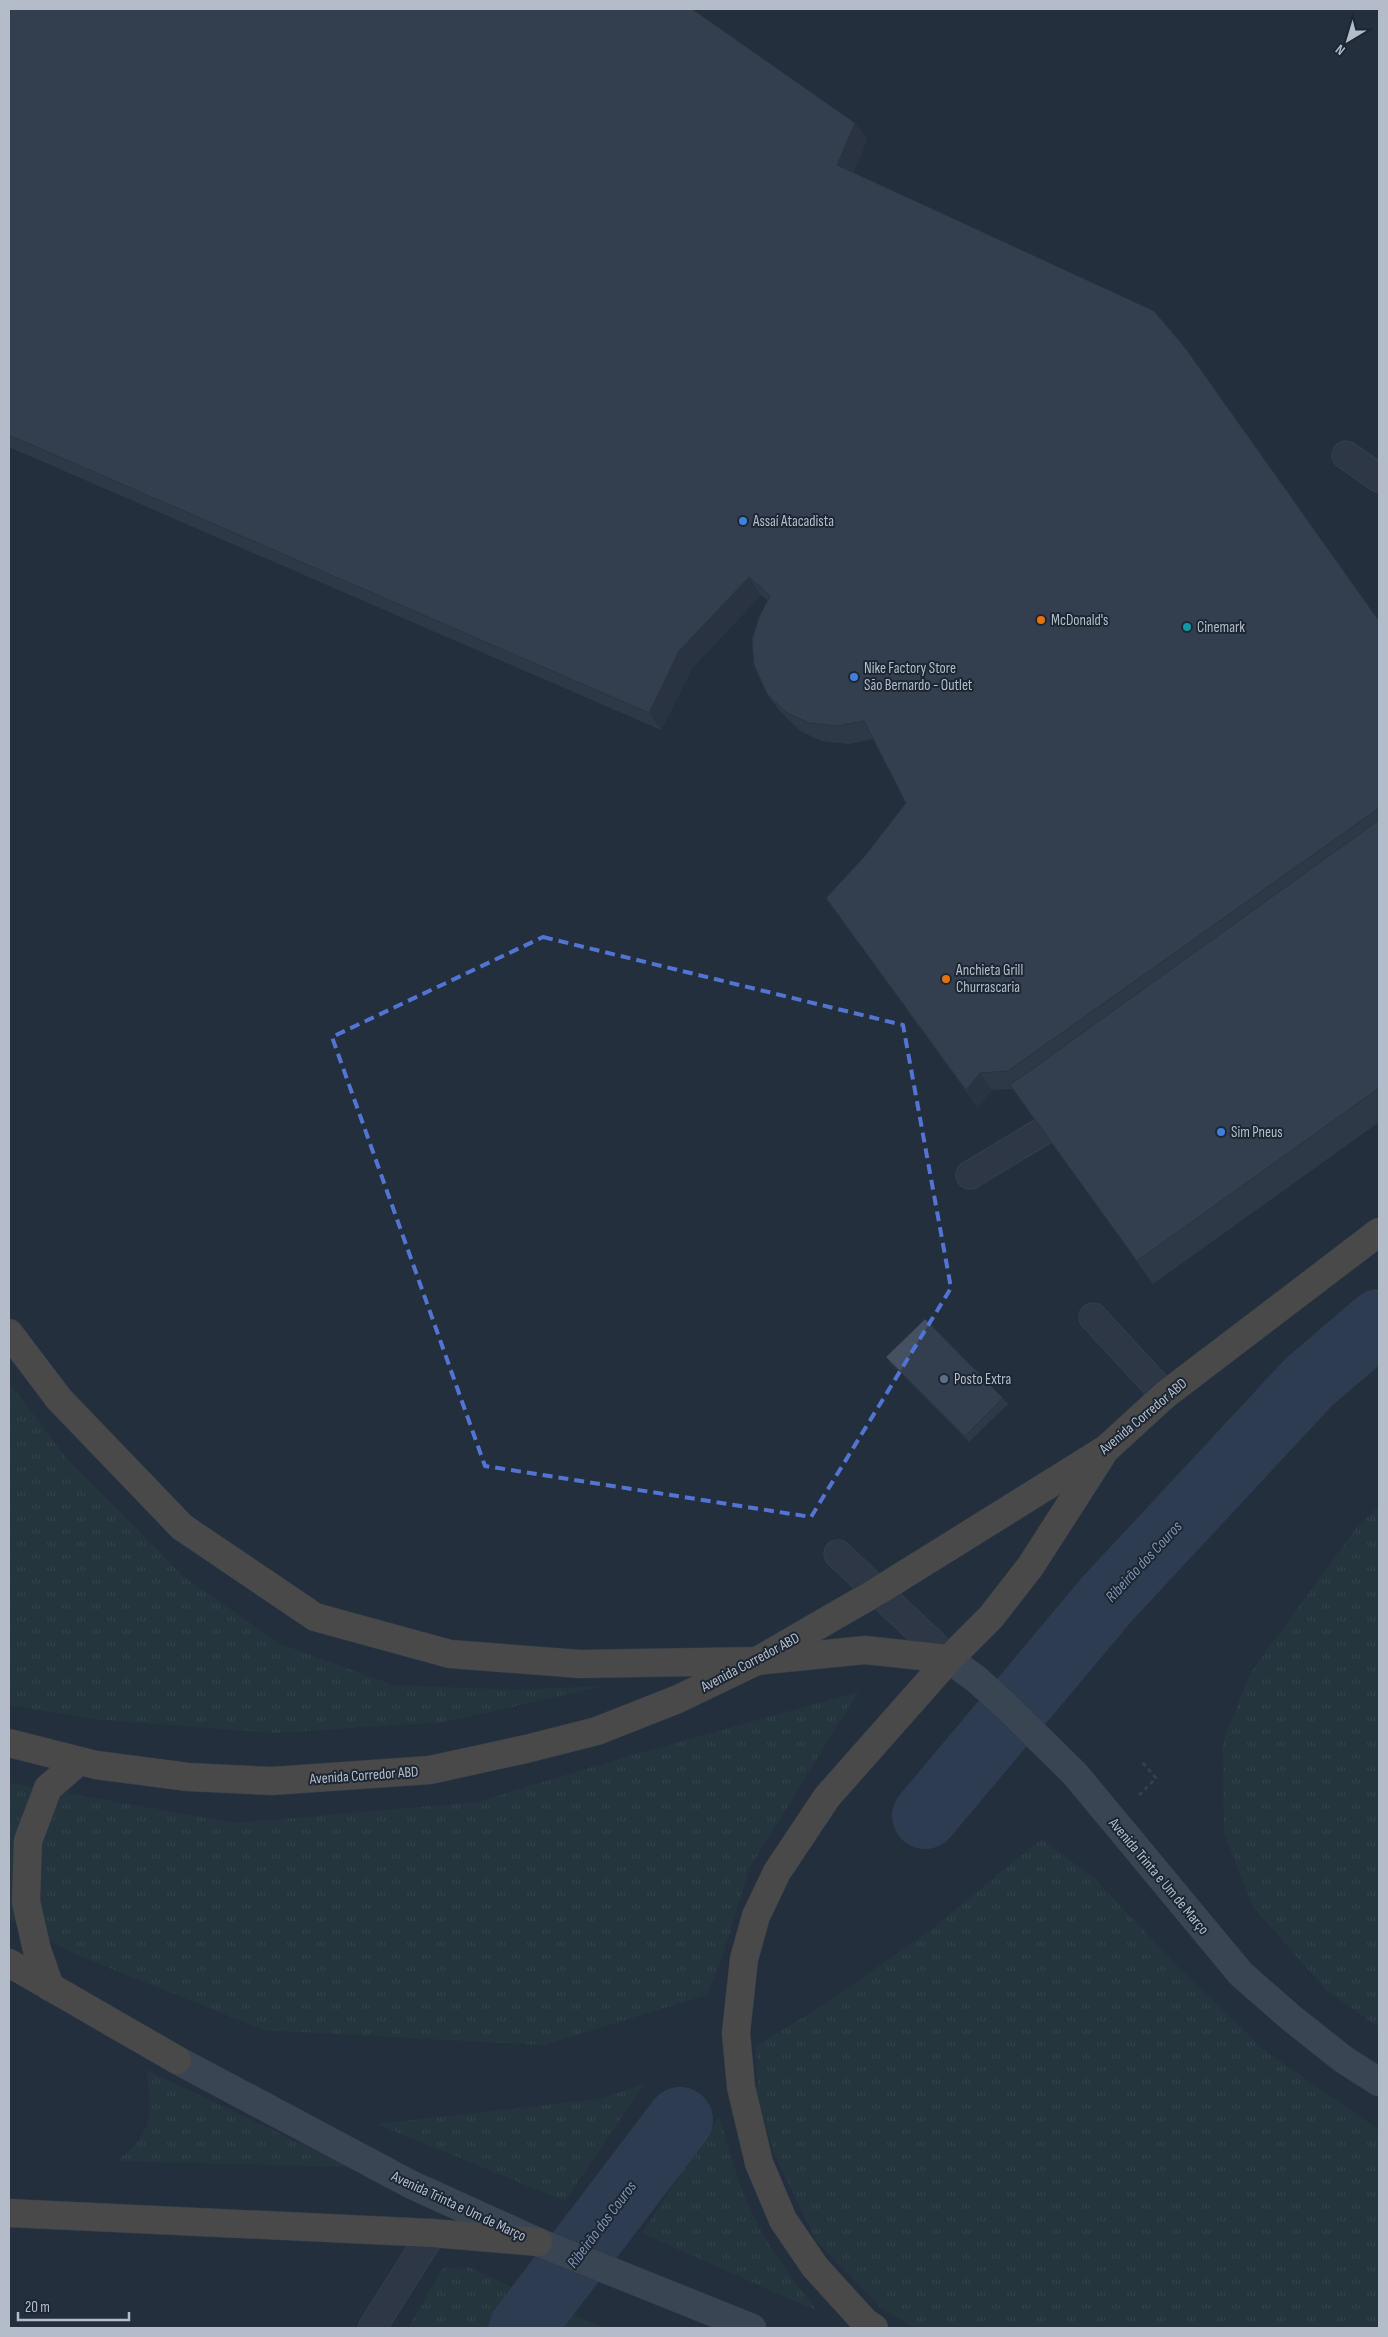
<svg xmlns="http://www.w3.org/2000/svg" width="1388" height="2337" font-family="'Sofia Sans Condensed',sans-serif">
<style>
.grass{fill:url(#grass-tufts)}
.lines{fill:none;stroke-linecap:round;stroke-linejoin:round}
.river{stroke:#394c67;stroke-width:66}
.minor-casing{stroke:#565f6c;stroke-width:29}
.major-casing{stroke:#414a57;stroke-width:29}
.highway-casing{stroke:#434c59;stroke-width:29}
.path{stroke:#44595c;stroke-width:3;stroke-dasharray:4 4;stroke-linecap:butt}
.minor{stroke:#38414e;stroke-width:28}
.major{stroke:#56606e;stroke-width:28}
.highway{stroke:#746855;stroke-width:28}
.wall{fill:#3b4654}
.shaded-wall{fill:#303945}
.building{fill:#455162;stroke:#303945}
.marked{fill:none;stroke:#5274d3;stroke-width:4;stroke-dasharray:10 6;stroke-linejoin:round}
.shop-dot{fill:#3f7fe0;stroke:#1d2633;stroke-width:2}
.food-dot{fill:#e8710a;stroke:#1d2633;stroke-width:2}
.culture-dot{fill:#0f9aa8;stroke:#1d2633;stroke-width:2}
.service-dot{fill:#5c6f8a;stroke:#1d2633;stroke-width:2}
.labels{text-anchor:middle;stroke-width:4;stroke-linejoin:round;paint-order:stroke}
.poi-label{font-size:15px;fill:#b4bcc9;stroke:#1d2633;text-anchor:start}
.street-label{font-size:15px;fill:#b4bcc9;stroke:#1d2633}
.water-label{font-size:16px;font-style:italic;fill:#7c92b1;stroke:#1d2633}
</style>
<defs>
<pattern id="grass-tufts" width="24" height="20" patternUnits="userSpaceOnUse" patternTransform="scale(1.25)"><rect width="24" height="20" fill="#263c3f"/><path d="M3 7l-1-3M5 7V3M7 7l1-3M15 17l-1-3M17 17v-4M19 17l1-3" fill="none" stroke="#435659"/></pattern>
</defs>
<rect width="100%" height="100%" fill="#242f3e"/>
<g class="grass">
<polygon points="9,1383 68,1460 184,1577 280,1644 393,1685 516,1690 603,1686 445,1722 274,1733 94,1719 9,1705"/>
<polygon points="1379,1506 1379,2027 1327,1991 1253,1907 1224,1833 1223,1742 1251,1672 1357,1527"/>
<polygon points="858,1692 749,1869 719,1967 706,1995 544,2045 264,2030 75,1954 9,1919 9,1783 236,1823 477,1802 622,1758"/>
<polygon points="1041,1839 1094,1878 1178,1967 1265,2051 1379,2130 1379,2328 915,2328 882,2309 817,2242 775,2156 758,2097 756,2046 822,2006 932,1929"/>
<path d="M146 2070 350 2167 116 2161C153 2136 154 2112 146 2070Z"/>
<polygon points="644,2084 565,2201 377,2124 600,2099"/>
<path d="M719 2116C729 2149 738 2184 753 2215 769 2250 794 2280 817 2311L642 2233Z"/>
<polygon points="469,2267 531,2296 507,2328 408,2328 443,2268"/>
<polygon points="553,2306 604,2328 536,2328"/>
</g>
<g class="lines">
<g class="river">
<polyline points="925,1816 1108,1598 1309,1382 1379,1322"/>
<polyline points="522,2328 680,2120"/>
</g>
<g class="minor-casing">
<g id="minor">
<polyline points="1346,455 1379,478"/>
<polyline points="970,1175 1043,1131"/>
<polyline points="1093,1317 1165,1395"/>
<polyline points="838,1554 949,1659"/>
<polyline points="372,2328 432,2233"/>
</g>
</g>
<g class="major-casing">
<g id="major">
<polyline points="949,1659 976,1679 1004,1704 1075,1774 1241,1974 1290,2017 1343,2059 1379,2082"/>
<polyline points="177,2060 412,2185 538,2242 752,2328"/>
</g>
</g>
<g class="highway-casing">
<g id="highway">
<polyline points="9,1333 59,1399 182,1527 315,1617 450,1654 580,1664 757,1661 865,1650 949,1659"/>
<polyline points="9,1743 96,1765 188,1777 272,1781 430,1770 526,1749 597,1731 678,1699 757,1661 878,1591 1106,1449 1165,1395 1379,1232"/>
<polyline points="9,1963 177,2060"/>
<polyline points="50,1987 37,1950 26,1902 28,1841 48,1788 78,1762"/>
<polyline points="9,2213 432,2233 538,2242"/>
<polyline points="874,2328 865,2322 815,2267 783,2220 759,2163 741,2087 736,2033 744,1959 756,1916 777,1872 827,1797 949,1659 991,1617 1030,1567 1102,1455"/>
</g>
</g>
<polyline class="path" points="1139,1795 1156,1778 1141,1761"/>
<use href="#minor" class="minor"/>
<use href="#major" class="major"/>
<use href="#highway" class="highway"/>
</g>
<g class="wall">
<polygon points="9,9 855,123 867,140 853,173 1379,621 1379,1122 1153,1284 1013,1089 992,1090 978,1108 826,898 865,856 906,803 873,739 849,744 821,741 799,730 780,711 767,694 767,600 761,595 692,668 661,730 9,447"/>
<polygon points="886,1357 1003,1398 1008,1404 969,1442 891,1363"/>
</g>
<g class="shaded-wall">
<polygon points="855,123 867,140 849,183 837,165"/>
<polygon points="749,577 761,595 692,668 661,730 649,713 679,651"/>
<polygon points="980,1073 992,1090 978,1108 966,1090"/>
</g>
<g class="building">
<polygon points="9,9 692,9 855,123 837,165 1154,311 1186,349 1379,621 1379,808 1008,1071 980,1073 966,1090 826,898 865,856 906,803 864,721 837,726 809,723 787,713 767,694 754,665 752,640 759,617 770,596 749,577 679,651 649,713 9,435"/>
<polygon points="1379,820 1379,1088 1137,1261 1010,1085"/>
<polygon points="925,1319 1003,1398 965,1436 886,1357"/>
</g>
<path d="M0 0H1388V2337H0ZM543 937 903 1025 951 1288 811 1517 485 1466 332 1037Z" fill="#242f3e" fill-opacity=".55" fill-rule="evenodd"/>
<path class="marked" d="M543 937 903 1025 951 1288 811 1517 485 1466 332 1037Z"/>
<g class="shop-dot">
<circle cx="743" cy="521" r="5"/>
<circle cx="854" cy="677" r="5"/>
<circle cx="1221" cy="1132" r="5"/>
</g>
<g class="food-dot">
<circle cx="1041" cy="620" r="5"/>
<circle cx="946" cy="979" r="5"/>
</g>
<circle class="culture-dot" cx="1187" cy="627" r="5"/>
<circle class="service-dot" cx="944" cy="1379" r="5"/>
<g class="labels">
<g class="poi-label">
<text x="753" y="526">Assaí Atacadista</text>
<text x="1051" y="625">McDonald's</text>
<text x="1197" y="632">Cinemark</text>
<text x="864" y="673">Nike Factory Store<tspan x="864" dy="17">São Bernardo - Outlet</tspan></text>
<text x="956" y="975">Anchieta Grill<tspan x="956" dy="17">Churrascaria</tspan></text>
<text x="1231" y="1137">Sim Pneus</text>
<text x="954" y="1384">Posto Extra</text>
</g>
<g class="street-label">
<text transform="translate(1143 1416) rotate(-40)" y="5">Avenida Corredor ABD</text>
<text transform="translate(750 1662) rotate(-28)" y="5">Avenida Corredor ABD</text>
<text transform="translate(364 1775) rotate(-4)" y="5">Avenida Corredor ABD</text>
<text transform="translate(1159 1876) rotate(50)" y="5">Avenida Trinta e Um de Março</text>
<text transform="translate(459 2206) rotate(25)" y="5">Avenida Trinta e Um de Março</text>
</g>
<g class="water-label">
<text transform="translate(1143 1561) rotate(-47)" y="6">Ribeirão dos Couros</text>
<text transform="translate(601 2224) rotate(-53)" y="6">Ribeirão dos Couros</text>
</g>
</g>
<rect width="1388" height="2337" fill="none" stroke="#b4bcc9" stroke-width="20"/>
<g transform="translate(1348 40) rotate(218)" stroke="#1d2633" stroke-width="4" paint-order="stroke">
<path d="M0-4L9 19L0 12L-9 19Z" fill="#b4bcc9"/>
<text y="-8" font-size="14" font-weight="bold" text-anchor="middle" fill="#b4bcc9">N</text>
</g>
<path d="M18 2312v8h111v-8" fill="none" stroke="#b4bcc9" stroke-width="2.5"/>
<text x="25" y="2312" font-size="15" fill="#b4bcc9" stroke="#1d2633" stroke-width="4" paint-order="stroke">20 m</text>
</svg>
